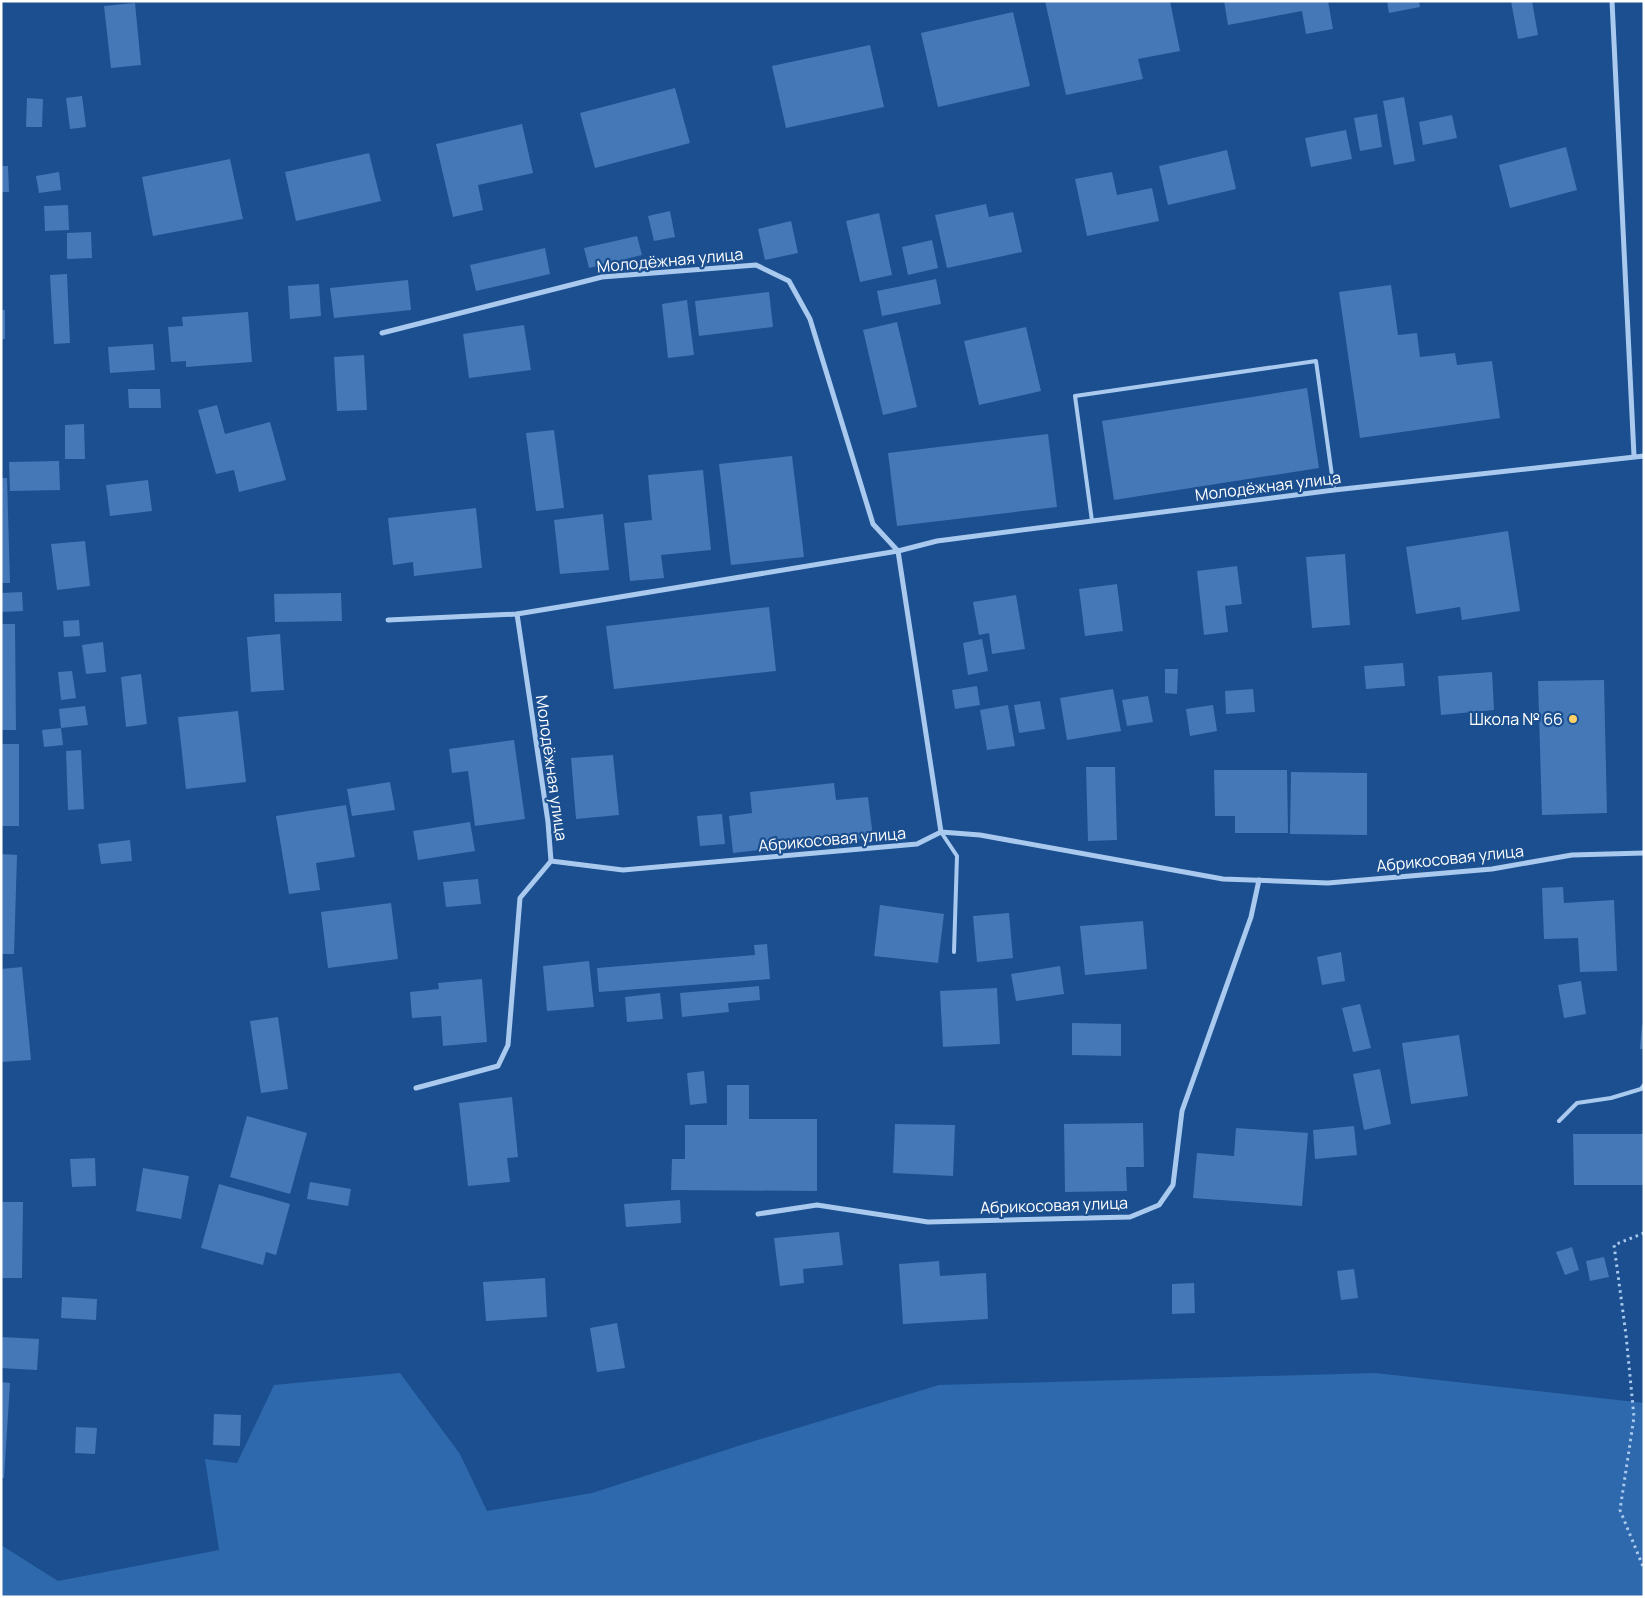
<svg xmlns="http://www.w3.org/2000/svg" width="1645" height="1598" font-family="Manrope,sans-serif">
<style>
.green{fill:#2e69ad}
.building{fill:#4478b7}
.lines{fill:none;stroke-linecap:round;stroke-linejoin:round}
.path{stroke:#a9c9ee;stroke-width:3;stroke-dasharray:2.5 4;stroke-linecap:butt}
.service{stroke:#a9c9ee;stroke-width:4}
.minor{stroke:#a9c9ee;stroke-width:5}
.poi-dot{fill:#ffd166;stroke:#1b4f8f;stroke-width:2}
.labels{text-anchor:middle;stroke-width:4.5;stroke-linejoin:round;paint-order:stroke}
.street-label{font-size:16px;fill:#fff;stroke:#1b4f8f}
.poi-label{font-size:16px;fill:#fff;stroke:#1b4f8f;text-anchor:end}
</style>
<rect width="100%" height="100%" fill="#1b4f8f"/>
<polygon class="green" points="400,1373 460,1454 487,1511 592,1493 738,1446 939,1385 1375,1373 1644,1403 1644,1597 1,1597 1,1545 58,1581 219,1550 205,1459 237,1463 274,1385"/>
<g class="building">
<polygon points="1045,1 1170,1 1180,51 1138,59 1143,79 1066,95"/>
<polygon points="1224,1 1328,1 1333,29 1306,34 1302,11 1228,25"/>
<polygon points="1387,1 1419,1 1420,7 1389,13"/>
<polygon points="1511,1 1532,1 1538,35 1518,39"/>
<polygon points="135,3 141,65 111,68 104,6"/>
<polygon points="1013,12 1030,86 938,107 921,33"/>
<polygon points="870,45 884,107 786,128 772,66"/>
<polygon points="675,88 690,143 595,168 580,113"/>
<polygon points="82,96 86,127 70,129 66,98"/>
<polygon points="1404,97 1415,161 1394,165 1383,101"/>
<polygon points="27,98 43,99 42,127 26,127"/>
<polygon points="1377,114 1382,147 1360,151 1354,118"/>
<polygon points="1452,115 1457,138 1423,145 1419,122"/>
<polygon points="522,124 533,173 478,185 483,210 453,217 436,144"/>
<polygon points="1346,130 1352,159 1311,167 1305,138"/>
<polygon points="1566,147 1577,190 1510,208 1499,165"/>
<polygon points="1227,150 1236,189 1168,205 1159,166"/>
<polygon points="369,153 381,201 296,221 285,172"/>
<polygon points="230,159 243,219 153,236 142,177"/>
<polygon points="1,166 8,166 9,192 1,192"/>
<polygon points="59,172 61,190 39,193 36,176"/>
<polygon points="1112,172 1117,195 1152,188 1159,221 1087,236 1075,179"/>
<polygon points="986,204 989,217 1013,212 1022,252 947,268 935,215"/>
<polygon points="68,205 69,230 45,231 44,206"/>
<polygon points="670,211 675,237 654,241 648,216"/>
<polygon points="879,213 892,275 860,282 846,221"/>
<polygon points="791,221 798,253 765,260 758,229"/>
<polygon points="91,232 92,258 67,259 67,233"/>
<polygon points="637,236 642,255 589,268 584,248"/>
<polygon points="932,240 938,268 908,275 902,247"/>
<polygon points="545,248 550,274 476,291 470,265"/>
<polygon points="67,274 70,343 54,344 50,275"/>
<polygon points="936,279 941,304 882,316 877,291"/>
<polygon points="408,280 411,310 334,318 330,288"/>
<polygon points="319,284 321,316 290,319 288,286"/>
<polygon points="1391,285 1398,335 1417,333 1420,357 1455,353 1457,365 1492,361 1500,418 1360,438 1339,292"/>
<polygon points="769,292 773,327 699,336 695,301"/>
<polygon points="687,300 694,355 668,358 662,304"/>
<rect x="1" y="310" width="4" height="29"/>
<polygon points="248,312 252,362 186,367 186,361 171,362 168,327 183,326 182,317"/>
<polygon points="897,322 917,407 883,415 863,330"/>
<polygon points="524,325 531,370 469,378 463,334"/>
<polygon points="1026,327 1041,391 979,405 964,341"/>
<polygon points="153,344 155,370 110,373 108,347"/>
<polygon points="364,355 367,410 337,411 334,357"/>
<polygon points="1307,388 1319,468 1114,500 1102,421"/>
<polygon points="128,389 160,389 161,408 129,408"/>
<polygon points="217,405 225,434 270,422 286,480 239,492 234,470 216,474 198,410"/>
<polygon points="84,424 85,459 65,459 65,425"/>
<polygon points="554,430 564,508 536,511 526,433"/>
<polygon points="1048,434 1057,507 897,526 888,453"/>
<polygon points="792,456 804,557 731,565 719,464"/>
<polygon points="59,461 60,490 10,491 9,462"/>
<polygon points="703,470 711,550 661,555 664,578 630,581 624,523 652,520 648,475"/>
<polygon points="1,478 7,478 10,583 1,583"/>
<polygon points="148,480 152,511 110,516 106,485"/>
<polygon points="476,508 482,568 414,576 413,562 393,565 388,518"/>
<polygon points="603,514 609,570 560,574 554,520"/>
<polygon points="1508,531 1520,611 1462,620 1460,607 1416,614 1406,547"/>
<polygon points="85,541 90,586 57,590 51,544"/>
<polygon points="1345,554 1350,625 1312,628 1306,557"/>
<polygon points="1237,566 1242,604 1225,606 1228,632 1204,635 1197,571"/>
<polygon points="1117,584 1123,631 1085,636 1079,589"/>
<polygon points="22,592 23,611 1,612 1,593"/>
<polygon points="341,593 342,621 275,622 274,594"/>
<polygon points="1016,595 1025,649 992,654 989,633 979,635 973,602"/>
<polygon points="769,607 776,671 614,689 606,626"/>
<polygon points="79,620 80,636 64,637 63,621"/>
<polygon points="1,624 15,624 16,730 1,730"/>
<polygon points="280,634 284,690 251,692 247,637"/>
<polygon points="982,639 988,671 968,675 963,643"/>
<polygon points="103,642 106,672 86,674 82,645"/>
<polygon points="1403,663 1405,686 1366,689 1364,666"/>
<polygon points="1165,669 1178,669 1177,694 1165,693"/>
<polygon points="72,671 76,698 61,700 58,672"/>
<polygon points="1492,672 1494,710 1441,715 1438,676"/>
<polygon points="141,674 147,724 126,727 121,677"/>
<polygon points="1604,680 1607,813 1542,815 1538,681"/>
<polygon points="977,686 980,705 955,709 952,690"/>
<polygon points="1113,689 1121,731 1067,740 1060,698"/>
<polygon points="1253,689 1255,712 1226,714 1225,691"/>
<polygon points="1148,696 1153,722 1127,726 1122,700"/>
<polygon points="1040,701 1045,729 1019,733 1014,705"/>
<polygon points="1008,705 1015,746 987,750 980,710"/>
<polygon points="1213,705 1217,731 1190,736 1186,709"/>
<polygon points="85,706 88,725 61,728 63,745 44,747 42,730 61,728 59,709"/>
<polygon points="238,711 246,782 186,789 178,717"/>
<polygon points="514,740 525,819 475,826 468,771 452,773 449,749"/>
<rect x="1" y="744" width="18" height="82"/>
<polygon points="81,750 84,809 68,810 66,751"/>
<polygon points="613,755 619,815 576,819 571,758"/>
<polygon points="1086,767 1115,767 1117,840 1088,841"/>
<polygon points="1214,770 1287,770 1288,833 1235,833 1235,816 1215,816"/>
<polygon points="1291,772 1367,773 1367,835 1290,834"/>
<polygon points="390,782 395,810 352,816 347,789"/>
<polygon points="834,783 836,800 868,797 873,837 733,853 729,816 752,813 750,792"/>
<polygon points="346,805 355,857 316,863 320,890 289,894 276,816"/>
<polygon points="722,814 725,844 700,846 697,816"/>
<polygon points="470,822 475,851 418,860 413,831"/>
<polygon points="130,840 132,861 101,864 98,844"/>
<polygon points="1,854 17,855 14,954 1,954"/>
<polygon points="478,879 481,904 446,907 443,882"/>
<polygon points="1563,887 1564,903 1614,900 1617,971 1580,972 1578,938 1544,939 1542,888"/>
<polygon points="391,903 398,959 328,968 321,912"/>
<polygon points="880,905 944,914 938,963 874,956"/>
<polygon points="1009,913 1013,958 977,962 973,916"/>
<polygon points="1143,921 1147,969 1085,975 1080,926"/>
<polygon points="767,944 770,979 599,992 597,968 755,955 754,945"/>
<polygon points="1341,952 1345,981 1322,985 1317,957"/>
<polygon points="589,961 594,1007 547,1011 543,966"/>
<polygon points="1060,966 1064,994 1016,1001 1011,974"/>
<polygon points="22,967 31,1060 1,1062 1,969"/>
<polygon points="482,979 487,1042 443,1046 441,1016 412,1018 410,992 439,989 438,983"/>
<polygon points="1581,981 1586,1014 1564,1018 1558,985"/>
<polygon points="759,986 760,1000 728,1003 729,1012 682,1017 680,993"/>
<polygon points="997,988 1000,1044 943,1047 940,991"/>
<polygon points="660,993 663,1019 627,1022 625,997"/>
<polygon points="1360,1004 1371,1048 1353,1052 1342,1008"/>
<polygon points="278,1017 288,1089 261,1093 250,1021"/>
<polygon points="1072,1023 1121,1024 1121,1056 1072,1055"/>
<polygon points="1642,1025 1644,1025 1644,1049 1640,1049"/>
<polygon points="1459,1035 1468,1096 1411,1104 1402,1043"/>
<polygon points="1380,1069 1391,1124 1364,1130 1353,1074"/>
<polygon points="704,1071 707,1103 690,1105 687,1073"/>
<polygon points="727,1085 749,1085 749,1119 817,1119 817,1191 671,1190 672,1159 685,1159 685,1125 727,1125"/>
<polygon points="512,1097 518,1157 507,1158 510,1182 468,1186 459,1103"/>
<polygon points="247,1116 307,1133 290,1194 230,1177"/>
<polygon points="1143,1123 1144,1167 1126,1167 1127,1191 1065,1192 1064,1124"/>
<polygon points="895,1124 955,1125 953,1176 893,1173"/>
<polygon points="1354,1126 1357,1155 1315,1159 1313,1130"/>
<polygon points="1236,1128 1308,1133 1302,1206 1193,1198 1197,1153 1234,1156"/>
<polygon points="1573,1134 1644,1134 1644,1185 1574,1185"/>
<polygon points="95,1158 96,1186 72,1187 70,1159"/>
<polygon points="143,1168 189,1176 181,1219 136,1211"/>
<polygon points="310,1182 351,1189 348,1206 307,1199"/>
<polygon points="219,1184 290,1204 276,1255 266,1252 263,1265 201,1248"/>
<polygon points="680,1200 681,1223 626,1227 624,1204"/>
<polygon points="1,1202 23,1202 22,1278 1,1278"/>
<polygon points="839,1232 843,1265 803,1269 804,1283 780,1286 774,1238"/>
<polygon points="1572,1247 1579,1270 1565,1275 1556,1252"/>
<polygon points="1604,1257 1609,1277 1590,1281 1586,1261"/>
<polygon points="939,1261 940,1276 986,1273 988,1319 903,1324 899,1264"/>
<polygon points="1354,1269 1358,1298 1341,1300 1337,1271"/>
<polygon points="545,1278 547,1317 486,1321 483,1282"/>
<polygon points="1194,1283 1195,1313 1172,1314 1172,1284"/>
<polygon points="62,1297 97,1299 96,1320 61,1318"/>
<polygon points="617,1323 625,1368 597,1372 590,1328"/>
<polygon points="2,1337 39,1339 37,1370 1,1368"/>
<polygon points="1,1382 10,1383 4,1478 1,1478"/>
<polygon points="214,1414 241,1415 240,1446 213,1445"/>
<polygon points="76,1427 97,1428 95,1454 75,1453"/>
</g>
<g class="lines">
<polyline class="path" points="1644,1233 1614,1245 1626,1335 1634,1417 1620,1510 1644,1569"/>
<g class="service">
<polyline points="1092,521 1075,396 1316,361 1334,490"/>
<polyline points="941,832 957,856 954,952"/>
<polyline points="1559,1121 1577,1103 1611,1098 1641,1089 1644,1085"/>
</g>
<g class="minor">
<polyline points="1612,1 1634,456"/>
<polyline points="382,333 602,277 756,265 789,281 810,319 873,524 898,551"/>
<polyline points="898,551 941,832"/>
<polyline points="388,620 517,614 898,551 937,541 1334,490 1644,456"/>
<polyline points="551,861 623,870 917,844 941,832 980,835 1223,879 1328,883 1492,869 1572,855 1644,853"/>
<polyline points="416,1088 498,1066 508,1045 520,898 551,861 548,822 517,614"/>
<polyline points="758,1214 817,1205 928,1222 1130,1217 1159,1205 1173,1185 1182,1111 1251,917 1259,880"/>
</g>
</g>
<circle class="poi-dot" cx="1573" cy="719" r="5"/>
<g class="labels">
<g class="street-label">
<text transform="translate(670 260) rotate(-5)" y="6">Молодёжная улица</text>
<text transform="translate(1268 486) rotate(-7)" y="6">Молодёжная улица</text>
<text transform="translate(552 768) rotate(82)" y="6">Молодёжная улица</text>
<text transform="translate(832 839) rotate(-5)" y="6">Абрикосовая улица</text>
<text transform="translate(1450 858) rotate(-6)" y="6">Абрикосовая улица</text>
<text transform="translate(1054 1205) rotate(-2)" y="6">Абрикосовая улица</text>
</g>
<g class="poi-label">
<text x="1563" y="725">Школа № 66</text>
</g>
</g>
<rect width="1645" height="1598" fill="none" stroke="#ffffff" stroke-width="5"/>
</svg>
